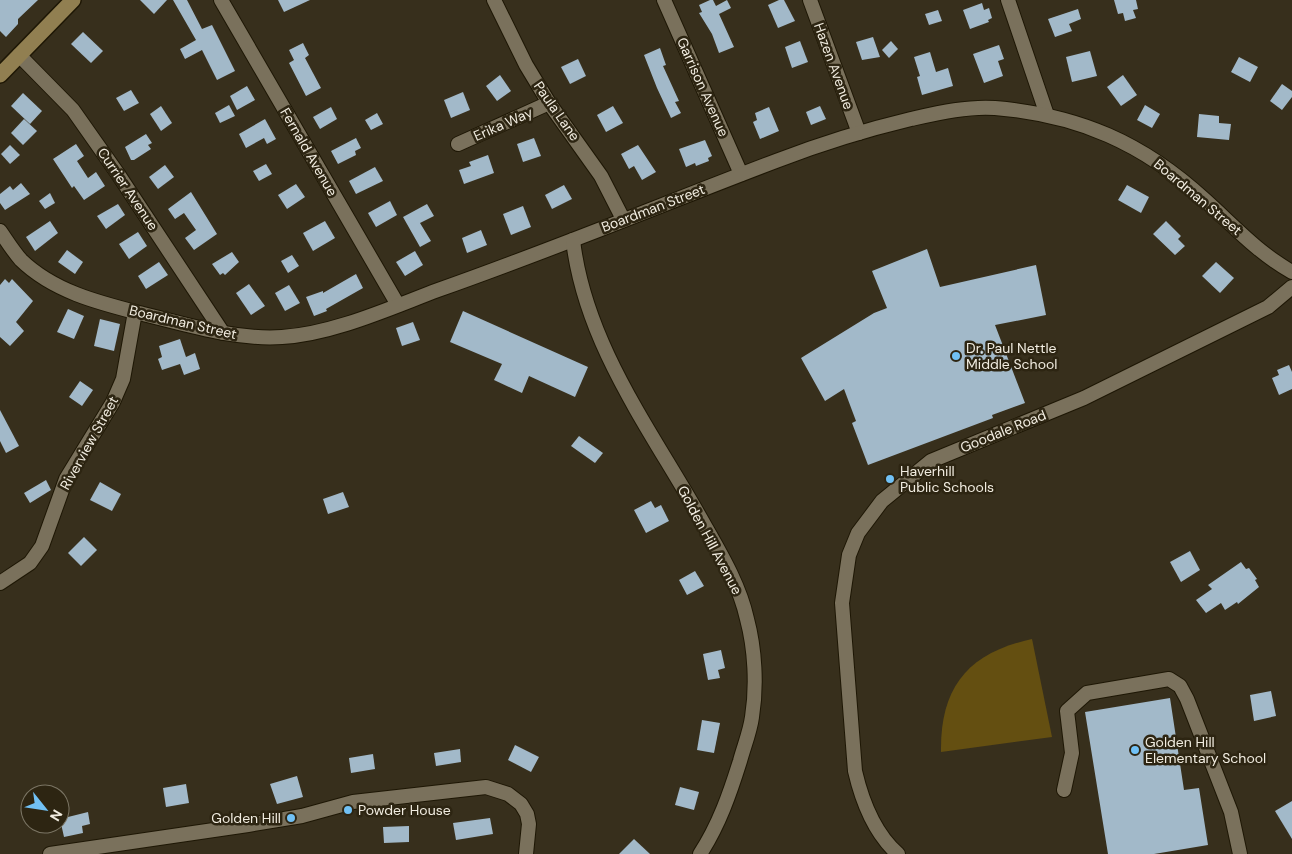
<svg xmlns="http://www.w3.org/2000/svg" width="1292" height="854" font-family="'DM Sans',sans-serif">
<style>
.pitch{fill:#644f11}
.building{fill:#a2b9c9}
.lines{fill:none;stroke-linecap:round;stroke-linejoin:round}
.street-casing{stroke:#1e1705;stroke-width:16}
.secondary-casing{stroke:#1e1705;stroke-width:18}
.street{stroke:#7a715c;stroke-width:14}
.secondary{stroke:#917f51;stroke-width:15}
.poi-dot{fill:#71c1f5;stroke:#2d2512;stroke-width:2}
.labels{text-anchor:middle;stroke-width:5;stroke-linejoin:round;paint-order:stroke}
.street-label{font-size:14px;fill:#f1ece0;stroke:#2d2512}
.poi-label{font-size:14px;fill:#f1ece0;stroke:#2d2512;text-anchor:start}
</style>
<rect width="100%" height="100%" fill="#372f1c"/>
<path class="pitch" d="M1032 639 1052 737 941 752C940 687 968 653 1032 639Z"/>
<g class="building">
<polygon points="0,0 38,0 18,19 18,24 6,37 0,31"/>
<polygon points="140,0 167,0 154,14"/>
<polygon points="173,0 187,0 202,29 212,25 235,71 217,80 202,50 185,59 180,49 196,40"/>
<polygon points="278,0 310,0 284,12"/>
<polygon points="710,0 713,0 716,6 727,0 731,8 719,14 734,47 719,53 712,34 699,13 702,12 699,5"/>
<polygon points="779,0 784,0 795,21 778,28 768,5"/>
<polygon points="1114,0 1136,0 1138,9 1133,10 1136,18 1125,21 1123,13 1118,14"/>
<polygon points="982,3 984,10 989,8 992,18 988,20 989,22 970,29 963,10"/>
<polygon points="1078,9 1081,19 1069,24 1072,31 1055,37 1048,19"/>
<polygon points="938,10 942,21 929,25 925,14"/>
<polygon points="83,32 103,51 91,63 71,44"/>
<polygon points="873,37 880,57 862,60 856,42"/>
<polygon points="800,41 808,62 792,68 785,47"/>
<polygon points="891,41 898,49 889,58 882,50"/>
<polygon points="303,43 309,55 305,58 321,88 306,96 289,63 294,60 289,50"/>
<polygon points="999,45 1004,59 998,61 1003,76 984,83 973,54"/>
<polygon points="660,48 666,65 663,66 679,101 675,102 681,113 671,118 657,88 644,55"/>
<polygon points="1090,51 1097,76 1072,82 1066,57"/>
<polygon points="930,52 936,72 948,68 953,86 922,95 917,77 920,76 914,57"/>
<polygon points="1239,57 1258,67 1250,82 1231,72"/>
<polygon points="578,59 586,76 570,84 561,67"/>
<polygon points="500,75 511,91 497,101 486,86"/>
<polygon points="1123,75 1137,95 1121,106 1107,87"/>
<polygon points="1282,84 1292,91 1292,97 1282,110 1270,101"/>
<polygon points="247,86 255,100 237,110 230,96"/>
<polygon points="131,90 139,103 124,111 116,98"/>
<polygon points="463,92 470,110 451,118 444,100"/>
<polygon points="23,93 42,111 30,124 11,106"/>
<polygon points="229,105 235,116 220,123 215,113"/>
<polygon points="1145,105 1160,114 1152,128 1137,120"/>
<polygon points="161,106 172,123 161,131 150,114"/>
<polygon points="613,106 623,123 606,132 597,115"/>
<polygon points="820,106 826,119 811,125 806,112"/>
<polygon points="331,107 337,119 320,129 313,117"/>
<polygon points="769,107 779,131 760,139 753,122 757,120 755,113"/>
<polygon points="377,113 383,124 371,130 365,120"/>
<polygon points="1199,114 1219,116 1219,123 1231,124 1229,140 1197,137"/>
<polygon points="24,119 37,131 23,145 11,133"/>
<polygon points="265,119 276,139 267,144 264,138 246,148 239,134"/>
<polygon points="146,134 152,143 148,145 151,149 134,160 131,160 125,147"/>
<polygon points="356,138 361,148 355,151 356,155 338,164 331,151"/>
<polygon points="534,138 541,156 523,162 517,144"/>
<polygon points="705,140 712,156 708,158 709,161 696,166 695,163 686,167 679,149"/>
<polygon points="76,144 84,156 77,161 88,178 96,172 105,186 84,200 74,186 72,188 53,159"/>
<polygon points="10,145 20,155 10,164 1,154"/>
<polygon points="638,145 656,172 642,180 634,166 629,169 621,154"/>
<polygon points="488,155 494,173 464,184 459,170 471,166 469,162"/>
<polygon points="266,164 272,174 259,181 253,171"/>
<polygon points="165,165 174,177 158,189 149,177"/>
<polygon points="375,167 383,181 356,194 349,181"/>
<polygon points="21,183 30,194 5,210 0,203 0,194 10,186 13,190"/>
<polygon points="296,184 305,197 287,209 278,195"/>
<polygon points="564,185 572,199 552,209 545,195"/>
<polygon points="1127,185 1149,197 1141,213 1118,200"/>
<polygon points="191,192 217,234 194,250 185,238 196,230 184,213 175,219 168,209"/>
<polygon points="50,193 55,203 45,209 39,201"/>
<polygon points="390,201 397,215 376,227 368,213"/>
<polygon points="118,204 125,215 106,229 97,216"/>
<polygon points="427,204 434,216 420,223 431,241 420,247 403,217"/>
<polygon points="523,206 531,227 511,235 503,214"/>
<polygon points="50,221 58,233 35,251 26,237"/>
<polygon points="325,221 335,238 313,251 303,233"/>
<polygon points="1166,221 1181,236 1178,239 1185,246 1175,255 1153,234"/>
<polygon points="481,230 487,245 467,253 462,238"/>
<polygon points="138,232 147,246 129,259 119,244"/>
<polygon points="927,249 940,287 1036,265 1046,315 995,325 1025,403 992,415 993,418 868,465 852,423 856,421 844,389 825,401 801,358 874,313 887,308 872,271"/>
<polygon points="67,250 83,262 75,274 58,262"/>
<polygon points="415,251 423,265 405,276 396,262"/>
<polygon points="232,252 239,262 225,275 223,273 220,275 212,264"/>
<polygon points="292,255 299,266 288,273 281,261"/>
<polygon points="159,262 168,275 146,289 138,276"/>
<polygon points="1216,262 1234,278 1220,293 1202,276"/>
<polygon points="356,274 363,288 326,309 327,311 314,316 306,297 323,291 323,293"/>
<polygon points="5,279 9,283 12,279 33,301 16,322 24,331 10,346 0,337 0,285"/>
<polygon points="249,284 265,306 251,315 236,293"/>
<polygon points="289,285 300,303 285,311 275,293"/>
<polygon points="68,309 84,316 74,339 57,332"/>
<polygon points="463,311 588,367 575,397 529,376 522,393 494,380 502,364 450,342"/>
<polygon points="100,319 120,324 114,351 94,346"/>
<polygon points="413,322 420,340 402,346 396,328"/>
<polygon points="180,339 186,357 195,353 200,369 184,375 180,364 162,370 158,359 162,357 159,346"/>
<polygon points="1289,365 1292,372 1292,389 1279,395 1272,378 1279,375 1277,370"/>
<polygon points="80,381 93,390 82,406 69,397"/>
<polygon points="0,410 19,446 6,453 0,441"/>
<polygon points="579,436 603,453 595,463 571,446"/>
<polygon points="46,480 51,490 30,503 24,493"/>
<polygon points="100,482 121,494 112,511 90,500"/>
<polygon points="343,492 349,507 328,514 323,499"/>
<polygon points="651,501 655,508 661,505 669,521 646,533 634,510"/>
<polygon points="84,537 97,550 81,566 68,553"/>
<polygon points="1190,551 1200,570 1181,582 1170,562"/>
<polygon points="1241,562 1246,569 1249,568 1257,579 1255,580 1259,587 1238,604 1237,602 1225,610 1221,603 1206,613 1196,600 1212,589 1208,585"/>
<polygon points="695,571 704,586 687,595 679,580"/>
<polygon points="721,650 725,668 718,670 720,678 708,680 703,654"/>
<polygon points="1271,691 1276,716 1254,721 1250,695"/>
<polygon points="1170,698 1184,790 1199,788 1208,845 1154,854 1108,854 1085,712"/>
<polygon points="702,720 720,723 714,753 697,750"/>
<polygon points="515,745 539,757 531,772 508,760"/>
<polygon points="460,749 461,762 436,766 434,753"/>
<polygon points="373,754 375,769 351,773 349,758"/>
<polygon points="297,776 303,797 277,804 270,784"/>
<polygon points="186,784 189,803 166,807 163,788"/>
<polygon points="680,787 699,792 694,810 675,805"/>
<polygon points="1292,801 1292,839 1275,811"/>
<polygon points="88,812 90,824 82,826 83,833 64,837 60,819"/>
<polygon points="490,818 493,834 456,840 453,823"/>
<polygon points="409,826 409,842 384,843 383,827"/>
<polygon points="634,839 650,854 619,854"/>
</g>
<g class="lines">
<g class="street-casing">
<g id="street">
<polyline points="221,0 398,305"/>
<polyline points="494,0 526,65 549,103 601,176 623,219"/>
<polyline points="664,0 741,174"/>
<polyline points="810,0 859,133"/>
<polyline points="1008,0 1047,115"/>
<polyline points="19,55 73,110 118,174 223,333"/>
<polyline points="458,144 549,103"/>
<path d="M0 231C7 241 13 251 21 260 54 292 100 303 143 314 188 325 235 340 282 337 333 334 390 308 438 290 552 250 663 204 776 161 820 144 865 130 911 119 938 113 968 106 995 108 1079 115 1143 143 1205 200 1235 227 1257 252 1292 272"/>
<path d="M573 240C585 344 651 430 701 519 719 551 739 583 747 619 755 649 757 686 752 717 750 732 744 746 740 761 730 793 719 825 700 854"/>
<polyline points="0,583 30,563 42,546 66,479 113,402 123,379 135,312"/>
<polyline points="1064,790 1072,753 1067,711 1087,693 1169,679 1180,686 1187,699 1231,812 1240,854"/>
<polyline points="50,854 248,825 302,816 353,802 486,787 508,794 521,804 527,814 529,824 526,854"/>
<path d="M898 854C874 833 862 801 855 771L842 603 849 555 858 533 882 501 931 461 1084 398 1268 307 1292 287"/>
</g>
</g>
<g class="secondary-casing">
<polyline id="secondary" points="0,75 73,0"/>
</g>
<use href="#street" class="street"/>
<use href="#secondary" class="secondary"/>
</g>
<g class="poi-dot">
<circle cx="956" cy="356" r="5"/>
<circle cx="890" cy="479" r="5"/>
<circle cx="1135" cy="750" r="5"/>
<circle cx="348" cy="810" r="5"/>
<circle cx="291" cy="818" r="5"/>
</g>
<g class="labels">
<g class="street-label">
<text transform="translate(834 66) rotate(70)" y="5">Hazen Avenue</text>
<text transform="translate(703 87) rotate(66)" y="5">Garrison Avenue</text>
<text transform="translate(557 111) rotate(55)" y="5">Paula Lane</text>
<text transform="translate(503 124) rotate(-24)" y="5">Erika Way</text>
<text transform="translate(309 152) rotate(60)" y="5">Fernald Avenue</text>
<text transform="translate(128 189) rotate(56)" y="5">Currier Avenue</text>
<text transform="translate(1198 197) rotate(40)" y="5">Boardman Street</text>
<text transform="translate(653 208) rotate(-21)" y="5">Boardman Street</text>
<text transform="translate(183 322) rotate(13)" y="5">Boardman Street</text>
<text transform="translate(1003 431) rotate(-22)" y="5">Goodale Road</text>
<text transform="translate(89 443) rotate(-61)" y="5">Riverview Street</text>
<text transform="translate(710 540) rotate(62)" y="5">Golden Hill Avenue</text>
</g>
<g class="poi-label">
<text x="966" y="353">Dr. Paul Nettle<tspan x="966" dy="16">Middle School</tspan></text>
<text x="900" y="476">Haverhill<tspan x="900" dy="16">Public Schools</tspan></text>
<text x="1145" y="747">Golden Hill<tspan x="1145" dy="16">Elementary School</tspan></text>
<text x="358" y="815">Powder House</text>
<text x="281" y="823" text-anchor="end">Golden Hill</text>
</g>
</g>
<g transform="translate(45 809) rotate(120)"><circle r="24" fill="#2d2512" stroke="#7b7564"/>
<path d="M0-4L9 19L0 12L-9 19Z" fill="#71c1f5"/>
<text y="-8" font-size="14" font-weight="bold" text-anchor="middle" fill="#f1ece0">N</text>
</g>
</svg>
